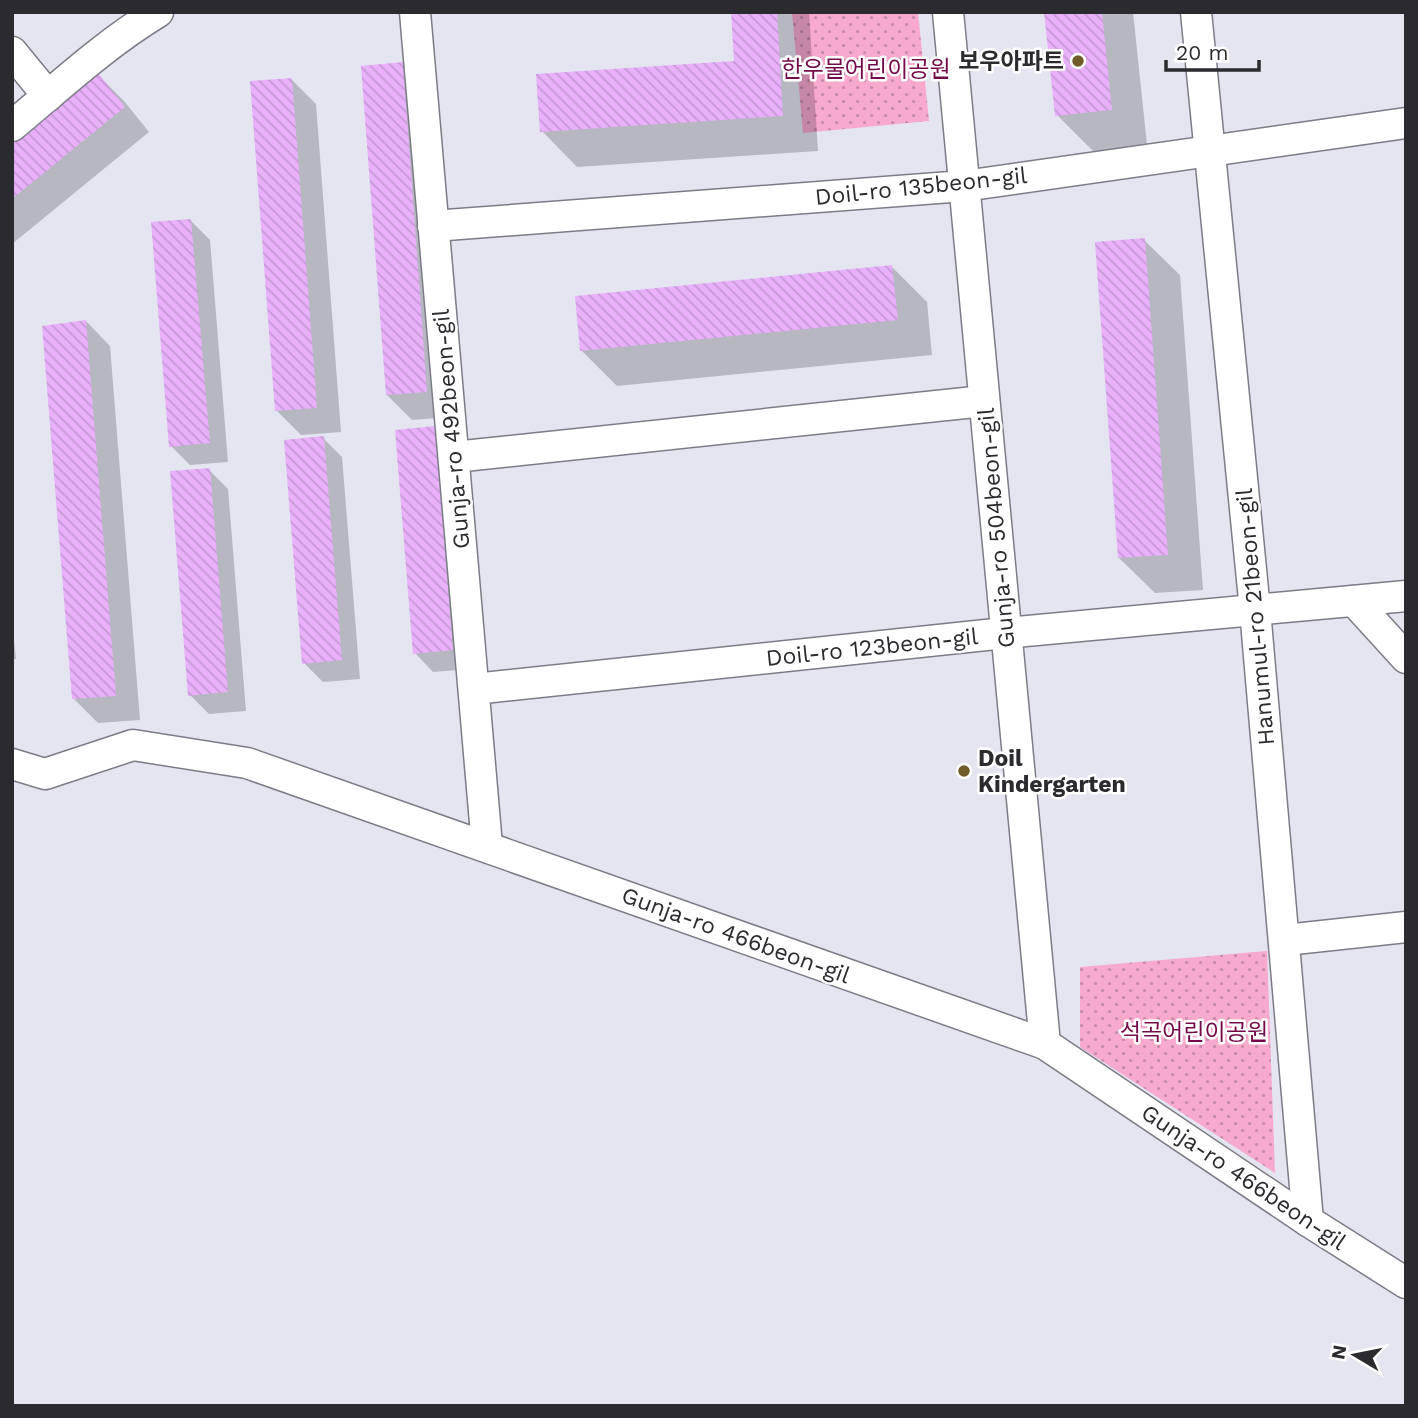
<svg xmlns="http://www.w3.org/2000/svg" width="1418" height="1418" font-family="'Work Sans','Noto Sans KR',sans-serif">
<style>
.green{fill:url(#green-dots)}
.shadow{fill:#0003}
.building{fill:url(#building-back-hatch)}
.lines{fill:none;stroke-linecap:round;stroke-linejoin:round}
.minor-casing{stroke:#7c7c87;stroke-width:33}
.minor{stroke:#fff;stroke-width:30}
.poi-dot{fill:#705b2a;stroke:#fff;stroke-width:2.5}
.labels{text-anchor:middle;stroke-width:5;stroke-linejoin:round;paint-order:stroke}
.poi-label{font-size:23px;font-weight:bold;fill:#2a2a2f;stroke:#fff;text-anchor:end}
.park-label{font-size:23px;fill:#730b4b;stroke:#fff}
.street-label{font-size:23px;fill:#2a2a2f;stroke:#fff}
</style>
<defs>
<pattern id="green-dots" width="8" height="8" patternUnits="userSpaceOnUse" patternTransform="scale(1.75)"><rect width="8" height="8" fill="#f7a9ce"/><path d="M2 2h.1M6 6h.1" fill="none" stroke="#c88aa8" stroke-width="1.8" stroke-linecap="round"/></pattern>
<pattern id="building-back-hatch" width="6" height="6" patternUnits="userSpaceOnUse" patternTransform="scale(1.75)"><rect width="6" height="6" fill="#e8b1fa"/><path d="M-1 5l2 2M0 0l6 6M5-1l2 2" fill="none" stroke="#c798d7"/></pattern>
</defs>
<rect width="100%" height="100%" fill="#e4e5f1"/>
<g class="green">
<polygon points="792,12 918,12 929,121 803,133"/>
<polygon points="1267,951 1275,1173 1080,1047 1080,967"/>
</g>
<g class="shadow">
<polygon points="733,12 809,12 818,151 577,167 542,131 736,62"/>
<polygon points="1046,12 1133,12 1147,145 1093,151 1057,115"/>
<polygon points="402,64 427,89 451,417 412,420 387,395"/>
<polygon points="99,76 124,101 149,132 12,244 12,147"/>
<polygon points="291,79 316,104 341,432 301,435 276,410"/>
<polygon points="191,221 210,240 228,462 190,465 171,446"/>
<polygon points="1144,240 1180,275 1203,590 1155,593 1119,558"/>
<polygon points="892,267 927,302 932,355 617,386 581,350"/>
<polygon points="86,321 110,346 140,720 98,723 73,698"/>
<polygon points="434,428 453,447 471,669 433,672 415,653"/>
<polygon points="323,438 342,457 360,679 323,682 304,663"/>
<polygon points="209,470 228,489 246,711 209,714 190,695"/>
<polygon points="12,623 16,659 12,659"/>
</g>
<g class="building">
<polygon points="731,12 777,12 783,116 540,132 536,74 734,61"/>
<polygon points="1044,12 1102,12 1112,110 1055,116"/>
<polygon points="403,62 427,392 386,395 361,66"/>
<polygon points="99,74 125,107 12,199 12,145"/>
<polygon points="292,78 317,408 275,411 250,81"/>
<polygon points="191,219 210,443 169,447 151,222"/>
<polygon points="1145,238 1168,555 1118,558 1095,242"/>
<polygon points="892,265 898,320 580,351 575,296"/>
<polygon points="86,320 116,696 72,699 42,326"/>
<polygon points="435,426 453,650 413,654 395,430"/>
<polygon points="324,436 342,660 302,664 284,440"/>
<polygon points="210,468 228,692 188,696 170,471"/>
</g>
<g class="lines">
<g class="minor-casing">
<g id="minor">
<polyline points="415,12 487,846"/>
<polyline points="948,12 1045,1044"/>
<polyline points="1196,12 1255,610 1308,1221"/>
<polyline points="12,52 48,96"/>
<path d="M12 126C59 87 105 44 158 12"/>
<polyline points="433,226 964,186 1406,123"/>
<polyline points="454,457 984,401"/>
<polyline points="1354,601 1406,658"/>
<polyline points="474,689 1005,633 1406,596"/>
<polyline points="12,764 45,774 133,745 247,763 1045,1044 1308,1221 1406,1283"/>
<polyline points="1285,940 1406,927"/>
</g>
</g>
<use href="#minor" class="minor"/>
</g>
<g class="poi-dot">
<circle cx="1078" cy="61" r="7"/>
<circle cx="964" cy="771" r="7"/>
</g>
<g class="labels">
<g class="poi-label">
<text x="1064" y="69">보우아파트</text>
<text x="978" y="766" text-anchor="start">Doil<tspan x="978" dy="26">Kindergarten</tspan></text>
</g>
<g class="park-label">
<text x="866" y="77">한우물어린이공원</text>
<text x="1194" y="1040">석곡어린이공원</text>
</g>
<g class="street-label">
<text transform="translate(921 186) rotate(-6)" y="8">Doil-ro 135beon-gil</text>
<text transform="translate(451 429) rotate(-95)" y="8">Gunja-ro 492beon-gil</text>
<text transform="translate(996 528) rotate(-95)" y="8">Gunja-ro 504beon-gil</text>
<text transform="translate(1255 617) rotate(-95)" y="8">Hanumul-ro 21beon-gil</text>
<text transform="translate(872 647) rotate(-6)" y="8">Doil-ro 123beon-gil</text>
<text transform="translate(736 935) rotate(20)" y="8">Gunja-ro 466beon-gil</text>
<text transform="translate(1244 1177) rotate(34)" y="8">Gunja-ro 466beon-gil</text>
</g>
</g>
<rect width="1418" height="1418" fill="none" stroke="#2a2a2f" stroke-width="28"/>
<g transform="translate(1355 1355) rotate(280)" stroke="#ffffff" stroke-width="5" paint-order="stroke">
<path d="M0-5L12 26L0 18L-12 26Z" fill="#2a2a2f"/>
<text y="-10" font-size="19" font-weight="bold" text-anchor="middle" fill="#2a2a2f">N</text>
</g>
<path d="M1166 60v10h93v-10" fill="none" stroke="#2a2a2f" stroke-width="3.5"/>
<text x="1176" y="60" font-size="21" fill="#2a2a2f" stroke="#ffffff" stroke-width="5" paint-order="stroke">20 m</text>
</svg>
